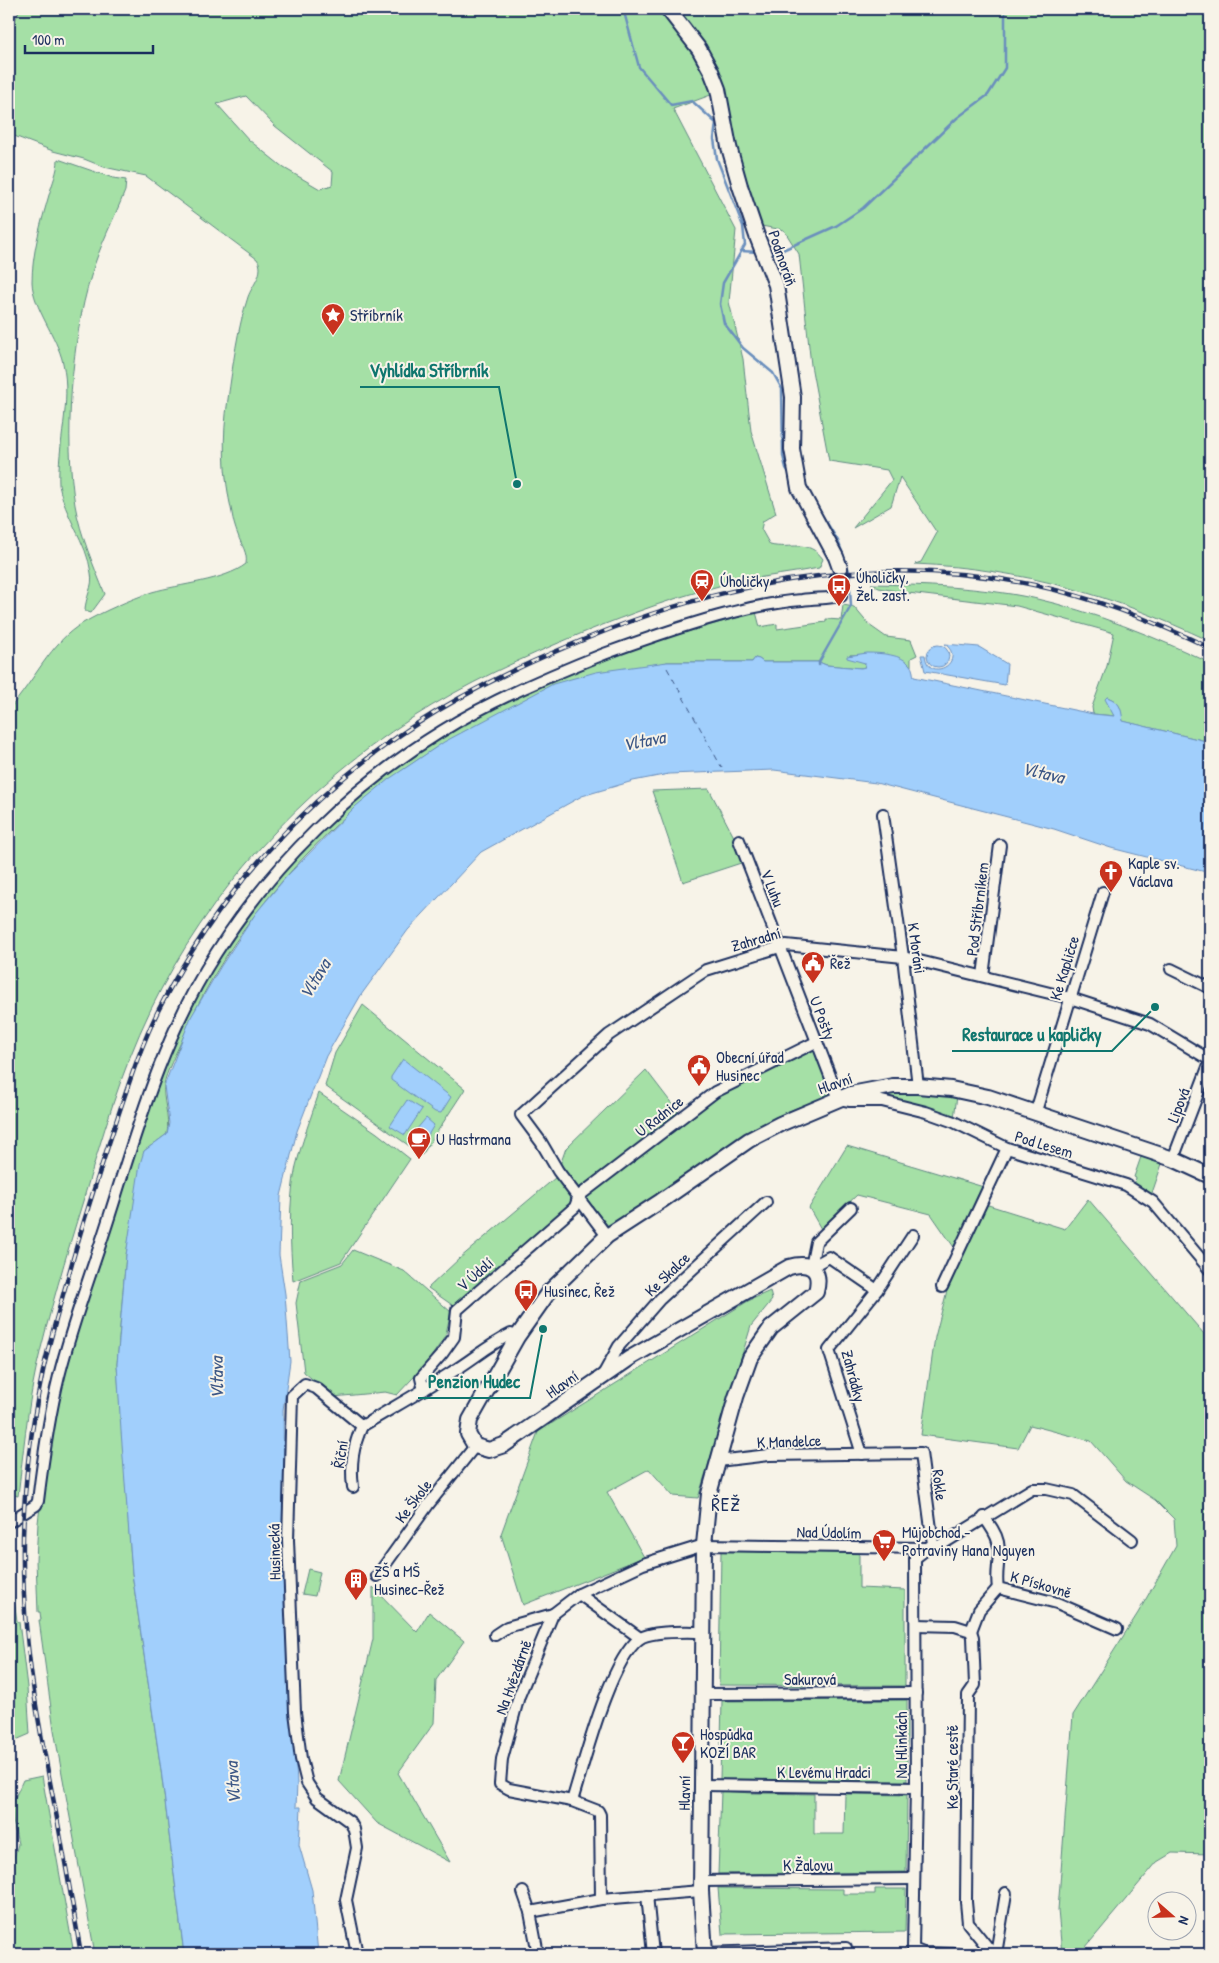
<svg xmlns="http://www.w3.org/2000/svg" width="1219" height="1963" font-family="'Patrick Hand',sans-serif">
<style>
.green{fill:#a5e0a6;stroke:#608882;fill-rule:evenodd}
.water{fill:#a1cffc;stroke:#6b8fbd}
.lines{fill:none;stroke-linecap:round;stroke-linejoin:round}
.stream{stroke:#6b8fbd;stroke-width:2.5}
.ferry{stroke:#3c5786;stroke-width:1;stroke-dasharray:6 5;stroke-linecap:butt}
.street-casing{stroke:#1b2f5e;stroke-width:14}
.secondary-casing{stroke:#1b2f5e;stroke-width:18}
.street{stroke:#f7f3e8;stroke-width:10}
.secondary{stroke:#f7f3e8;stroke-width:14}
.rail-casing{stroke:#1b2f5e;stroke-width:4.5}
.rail{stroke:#f7f3e8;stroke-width:2.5;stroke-dasharray:8;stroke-linecap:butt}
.labels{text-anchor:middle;stroke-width:4;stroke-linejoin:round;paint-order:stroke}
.street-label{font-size:16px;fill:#1b2f5e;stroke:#f7f3e8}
.poi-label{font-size:16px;fill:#1b2f5e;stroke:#f7f3e8;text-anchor:start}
.water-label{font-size:18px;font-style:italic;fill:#3c5786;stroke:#f7f3e8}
.quarter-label{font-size:19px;letter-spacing:1px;fill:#1b2f5e;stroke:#f7f3e8}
.leader{fill:none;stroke:#0f766e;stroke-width:2}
.callout-dot{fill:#0f766e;stroke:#f7f3e8;stroke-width:2}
.callout-label{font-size:18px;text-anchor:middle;font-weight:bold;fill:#0f766e;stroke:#f7f3e8;stroke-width:4;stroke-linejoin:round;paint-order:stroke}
</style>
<rect width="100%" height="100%" fill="#f7f3e8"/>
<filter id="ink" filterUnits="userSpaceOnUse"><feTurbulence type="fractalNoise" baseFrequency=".02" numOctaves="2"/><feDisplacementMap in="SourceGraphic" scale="10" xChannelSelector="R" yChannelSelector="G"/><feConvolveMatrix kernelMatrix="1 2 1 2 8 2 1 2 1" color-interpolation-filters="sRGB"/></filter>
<g filter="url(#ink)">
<g class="green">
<path d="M20 9H661C684 34 701 62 716 93L673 109 736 230 729 302 743 359 751 431 776 513 763 521 761 529 770 545C791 550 808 538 823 559L819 568C793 573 766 576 740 581 685 593 632 613 580 634 522 658 465 684 412 718 301 790 208 892 150 1011 121 1071 102 1137 83 1201 66 1256 49 1313 36 1369 27 1411 23 1454 18 1496L9 1494V709C34 682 50 642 83 623 104 611 129 600 152 592 180 584 224 581 246 564 248 552 241 545 238 535 235 528 233 520 232 513 223 474 222 438 228 399 233 365 237 330 248 297 252 285 266 272 257 259L146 176 104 167 84 159 53 151 9 134V34ZM246 96 275 126 333 172 332 185 320 189 284 168 249 140 217 104Z"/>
<path d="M678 9H1210V641C1112 595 1025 569 915 564L921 562 937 533 900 477 891 506 853 528 892 480 887 470 829 461 811 365 799 254 784 230 761 226 743 170 717 74Z"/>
<path d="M58 159 113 178 126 180 125 191C114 219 99 247 91 276 71 341 64 438 75 505 80 534 94 567 105 594L91 613 85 611C85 597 94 587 91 573 87 542 64 516 59 485 57 444 72 403 63 363 57 336 33 308 32 282 32 253 41 223 49 195 52 184 58 171 58 159Z"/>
<path d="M871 584C925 585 979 587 1033 598 1095 612 1153 636 1210 663V707L1205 708 1203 729 1210 733V742L1122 721C1121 708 1120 702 1107 697L1115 716 1093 714 1092 707 1107 666 1114 633 1017 606 908 593 879 588Z"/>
<path d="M843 605 854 607 869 625 886 637 911 640 917 655 911 658V666C895 652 870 654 850 655L865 663V667L861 668 826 665 819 662H763L759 659 755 658 752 662H667L474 727C355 786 232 916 182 1040 177 1051 165 1074 164 1085 162 1099 170 1116 167 1134L144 1151 126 1255 117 1364 132 1573 161 1770 184 1954H95L54 1730 39 1620H41L40 1612H38L36 1560 38 1523 56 1375 72 1313 85 1297 167 1050 217 955 266 887 351 799 422 746 566 671 652 642 756 612 760 627 777 624V629L826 622V619L841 620Z"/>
<polygon points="709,789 733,835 744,862 683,882 652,791"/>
<polygon points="363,1005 465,1089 422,1155 325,1086 335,1053"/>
<polygon points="809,1049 814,1051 830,1092 828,1096 786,1112 749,1132 609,1227 585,1197 724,1093"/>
<polygon points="646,1070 679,1113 579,1188 560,1165 566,1148"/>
<polygon points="879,1092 915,1092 957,1096 954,1118 858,1100"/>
<path d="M319 1093 377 1133 410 1159 341 1262 293 1281C290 1243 288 1204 296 1166 302 1141 311 1117 319 1093Z"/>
<polygon points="847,1146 987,1188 958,1253 931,1214 857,1195 821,1229 809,1208"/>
<polygon points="1142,1154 1163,1161 1151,1196 1134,1185 1136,1178 1134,1177"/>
<polygon points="555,1178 559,1179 575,1201 455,1307 428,1288 460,1258"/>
<polygon points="1088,1199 1204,1334 1205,1373 1210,1379 1210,1854 1172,1853 1157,1862 1080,1954 1062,1954 1058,1910 1073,1715 1138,1613 1176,1546 1174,1519 1155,1500 1126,1481 1091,1441 1030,1425 1018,1448 921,1435 935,1337 951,1275 985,1204 1065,1229"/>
<polygon points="353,1250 404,1271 451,1312 445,1337 426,1364 397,1395 385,1392 333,1397 304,1372 296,1303 301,1280 342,1264"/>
<polygon points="770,1291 772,1300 751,1326 698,1498 673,1496 649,1469 607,1492 644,1557 523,1605 501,1534 538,1432 748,1301"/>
<polygon points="721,1551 859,1553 859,1588 905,1590 905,1686 719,1685"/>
<polygon points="308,1569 320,1572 315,1596 302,1594"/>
<polygon points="9,1585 12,1585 17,1621 19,1622 27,1687 30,1734 16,1740 9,1716"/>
<polygon points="373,1587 417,1632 429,1612 464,1641 436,1680 434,1723 398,1773 450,1862 377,1823 339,1781 373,1639"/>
<polygon points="907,1700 907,1781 720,1779 722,1701"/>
<polygon points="42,1776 74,1954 9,1954 9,1869 11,1868 18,1844 13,1821 12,1804 23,1780"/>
<polygon points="721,1791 752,1793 814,1794 814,1834 844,1834 845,1794 907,1795 906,1872 718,1874"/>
<polygon points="718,1888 843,1889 843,1894 875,1894 875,1889 906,1889 905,1932 722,1934"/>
</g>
<g class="water">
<path d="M945 644 979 647 1007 664 1005 685 925 671 921 655H925C928 684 968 662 945 644Z"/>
<circle cx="938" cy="656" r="11"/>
<path d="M867 653C880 653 902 654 910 665 913 668 913 674 914 677L1093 714 1114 716 1105 699 1107 697C1120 702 1121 707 1123 721L1210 742V873L1111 848 1054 829 876 783 774 770 669 774 633 781 582 796 481 852 408 930 361 995 326 1056 297 1131 281 1196 279 1255 285 1294 290 1361 283 1410 285 1596 297 1783 296 1807H301L299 1845 312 1890 318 1954H184L161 1770 132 1573 121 1431 117 1364 126 1255 140 1164 144 1151 167 1134 169 1123 164 1086 191 1017 221 966 256 913 287 876 356 806 389 779 444 742 553 684 596 672 667 662H752L755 658 759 659 763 662H819L826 665 861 668 865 667V663L847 658V656Z"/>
<polygon points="403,1059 451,1097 441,1113 435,1112 391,1080 391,1077"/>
<polygon points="407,1100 422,1109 405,1135 390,1126"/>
<polygon points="426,1118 434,1125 424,1142 411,1136"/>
</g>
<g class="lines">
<g class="stream">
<polyline points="612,9 624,12 639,67 671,105 692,101 716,123 714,139 717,159 743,226 745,245 723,283 720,304 724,323 743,348 773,373 782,389 783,456 786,468 790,474"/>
<polyline points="741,251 758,252"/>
<polyline points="768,253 776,253 836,226 863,208 957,118 988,95 1005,68 1005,9"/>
<polyline points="814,502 838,541 849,571 851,606 819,662 819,665"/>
</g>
<polyline class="ferry" points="667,668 722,768"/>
<g class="street-casing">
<g id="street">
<polyline points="883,814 903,957 918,1086"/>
<polyline points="739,840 839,1099 850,1101 882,1101 926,1112 954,1122 1007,1148 1126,1185 1153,1202 1210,1270"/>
<polyline points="1171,969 1210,988"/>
<polyline points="983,976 1000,845"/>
<polyline points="1036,1111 1103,892"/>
<polyline points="1173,1159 1210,1062"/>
<polyline points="607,1236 558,1171 541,1142 521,1115 609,1035 706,970 786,945 903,957 1070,998 1150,1024 1210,1060"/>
<polyline points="811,1267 829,1257 877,1290"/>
<polyline points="811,1267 816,1242 851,1208"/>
<polyline points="942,1287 1007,1148"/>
<polyline points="603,1375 619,1346 660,1299 766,1202"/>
<polyline points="424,1390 421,1378 442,1354 454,1337 457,1310 575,1207 579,1196 715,1092 816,1042"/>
<polyline points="862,1454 829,1350 877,1290 913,1235"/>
<polyline points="718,1461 769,1455 921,1453 933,1544 915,1558 916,1788 913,1949 923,1953 958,1954"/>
<path d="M353 1487C350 1464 353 1446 362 1426"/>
<path d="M984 1517C990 1525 996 1533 998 1542 1001 1557 995 1573 998 1588L1057 1603 1117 1629"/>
<path d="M9 1522 36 1505 38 1501C43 1459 49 1416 59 1376 73 1320 94 1266 111 1211 139 1122 165 1032 216 953 272 865 352 786 442 731 492 700 548 676 604 654 645 639 687 624 730 613 753 607 778 602 802 600 815 598 828 599 841 596L840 568"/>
<polyline points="377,1576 428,1505 475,1446"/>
<polyline points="579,1594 640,1638"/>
<polyline points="916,1625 955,1626 971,1631 973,1637 975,1685 968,1695 966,1902 968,1923 993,1954"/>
<polyline points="971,1631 979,1610 998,1588"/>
<polyline points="495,1635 507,1627 553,1614"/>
<polyline points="703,1694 916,1693"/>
<polyline points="702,1785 916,1788"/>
<path d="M572 1801C584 1763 609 1662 639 1639 651 1630 688 1632 703 1632"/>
<polyline points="701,1881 914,1879"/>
<polyline points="523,1892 530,1912 538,1954"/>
<polyline points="647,1895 653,1954"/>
<polyline points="601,1899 600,1815 598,1811 572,1801 509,1789 500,1784 502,1759 519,1696 553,1614 579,1594 643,1564 704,1545 927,1548 939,1546 1032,1489 1046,1489 1073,1495 1132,1540"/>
<polyline points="530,1912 601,1899 701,1891"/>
<polyline points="705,1953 846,1948"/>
<path d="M357 1954 346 1900 357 1848 354 1829 350 1822 317 1798 307 1783 301 1759 295 1712 288 1540 292 1396 305 1384 316 1388 362 1426C392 1408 423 1391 452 1372 472 1360 490 1344 511 1334L517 1337"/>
<polyline points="996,1954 1006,1893"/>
</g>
</g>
<g class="secondary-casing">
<g id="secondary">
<polyline points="668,9 699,49 711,71 718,89 729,147 740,186 758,239 776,285 793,397 792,449 799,488 836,557 840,568"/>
<path d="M705 1954 701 1891 702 1785 704 1545 709 1494 736 1397 750 1358 771 1328 816 1292C822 1269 810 1261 789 1267L630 1358 504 1445 489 1450 475 1446 468 1434 470 1420 517 1337 548 1293 607 1236 661 1201 749 1140 780 1124 851 1094 893 1086H918L951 1089 988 1097 1173 1159 1210 1176"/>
</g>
</g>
<use href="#street" class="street"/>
<use href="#secondary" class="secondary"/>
<g class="rail-casing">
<path id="rail" d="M81 1954C73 1907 65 1860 56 1813 42 1741 27 1668 24 1595 20 1522 27 1447 42 1376 50 1336 63 1297 73 1259 86 1212 101 1167 116 1122 129 1083 141 1045 159 1009 218 894 306 796 415 725 476 685 544 655 613 628 747 576 892 555 1034 585 1095 598 1154 621 1210 648"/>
</g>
<use href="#rail" class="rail"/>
</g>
</g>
<defs>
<g id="sight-pin" transform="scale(1.25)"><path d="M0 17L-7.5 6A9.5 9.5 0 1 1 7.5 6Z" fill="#c8321e" stroke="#f7f3e8"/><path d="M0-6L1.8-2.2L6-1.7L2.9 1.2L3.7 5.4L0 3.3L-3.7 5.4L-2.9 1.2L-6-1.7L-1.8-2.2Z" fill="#fff"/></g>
<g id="station-pin" transform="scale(1.25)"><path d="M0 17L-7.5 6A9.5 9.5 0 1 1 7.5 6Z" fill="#c8321e" stroke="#f7f3e8"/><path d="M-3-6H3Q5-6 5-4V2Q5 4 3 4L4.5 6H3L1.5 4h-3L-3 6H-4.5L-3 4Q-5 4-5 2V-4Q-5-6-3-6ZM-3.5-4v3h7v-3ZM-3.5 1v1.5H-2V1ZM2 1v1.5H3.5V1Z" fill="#fff"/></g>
<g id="bus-pin" transform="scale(1.25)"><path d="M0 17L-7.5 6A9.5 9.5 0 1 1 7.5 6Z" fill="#c8321e" stroke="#f7f3e8"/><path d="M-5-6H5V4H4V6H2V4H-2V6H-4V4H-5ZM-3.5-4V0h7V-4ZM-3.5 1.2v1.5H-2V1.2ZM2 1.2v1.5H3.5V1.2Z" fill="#fff"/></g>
<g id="church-pin" transform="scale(1.25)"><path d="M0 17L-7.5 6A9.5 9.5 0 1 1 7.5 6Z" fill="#c8321e" stroke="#f7f3e8"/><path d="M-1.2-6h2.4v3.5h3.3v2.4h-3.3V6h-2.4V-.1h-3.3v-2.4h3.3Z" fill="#fff"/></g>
<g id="civic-pin" transform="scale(1.25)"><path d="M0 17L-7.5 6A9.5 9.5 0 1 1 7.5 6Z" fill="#c8321e" stroke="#f7f3e8"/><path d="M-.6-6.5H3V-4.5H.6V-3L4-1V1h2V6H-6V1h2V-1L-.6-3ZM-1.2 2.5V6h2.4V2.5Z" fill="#fff"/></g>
<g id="cafe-pin" transform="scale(1.25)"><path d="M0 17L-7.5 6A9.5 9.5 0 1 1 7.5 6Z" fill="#c8321e" stroke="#f7f3e8"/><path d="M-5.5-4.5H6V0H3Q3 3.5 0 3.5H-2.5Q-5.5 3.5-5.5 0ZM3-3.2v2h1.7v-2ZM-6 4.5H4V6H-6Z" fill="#fff"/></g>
<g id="supermarket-pin" transform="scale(1.25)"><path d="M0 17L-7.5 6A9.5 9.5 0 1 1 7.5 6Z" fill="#c8321e" stroke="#f7f3e8"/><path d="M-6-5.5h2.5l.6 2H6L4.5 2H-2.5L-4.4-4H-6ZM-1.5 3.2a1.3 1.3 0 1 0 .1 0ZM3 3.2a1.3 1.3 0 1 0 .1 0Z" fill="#fff"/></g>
<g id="building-pin" transform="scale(1.25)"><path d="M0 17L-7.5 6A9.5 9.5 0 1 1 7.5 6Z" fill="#c8321e" stroke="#f7f3e8"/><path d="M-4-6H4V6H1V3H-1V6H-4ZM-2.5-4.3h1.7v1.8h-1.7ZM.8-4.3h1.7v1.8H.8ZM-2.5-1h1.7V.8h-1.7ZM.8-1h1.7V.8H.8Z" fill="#fff"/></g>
<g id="bar-pin" transform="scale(1.25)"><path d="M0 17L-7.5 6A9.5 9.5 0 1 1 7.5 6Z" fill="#c8321e" stroke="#f7f3e8"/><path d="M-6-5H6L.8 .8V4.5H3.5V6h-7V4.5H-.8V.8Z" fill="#fff"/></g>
</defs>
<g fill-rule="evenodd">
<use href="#sight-pin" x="333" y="315"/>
<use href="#station-pin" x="702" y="581"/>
<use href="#bus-pin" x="839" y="586"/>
<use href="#church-pin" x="1111" y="872"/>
<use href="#civic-pin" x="813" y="963"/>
<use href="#civic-pin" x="699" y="1066"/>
<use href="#cafe-pin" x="419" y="1139"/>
<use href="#bus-pin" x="526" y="1291"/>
<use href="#supermarket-pin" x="884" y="1541"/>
<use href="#building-pin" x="356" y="1580"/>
<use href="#bar-pin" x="683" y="1743"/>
</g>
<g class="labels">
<g class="street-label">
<text transform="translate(783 258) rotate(71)" y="6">Podmoráň</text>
<text transform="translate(773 888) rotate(69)" y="6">V Luhu</text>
<text transform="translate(977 909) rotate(-83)" y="6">Pod Stříbrníkem</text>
<text transform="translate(756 939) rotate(-16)" y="6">Zahradní</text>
<text transform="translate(917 948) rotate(82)" y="6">K Moráni</text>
<text transform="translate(1064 968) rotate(-73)" y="6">Ke Kapličce</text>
<text transform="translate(823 1018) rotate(69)" y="6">U Pošty</text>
<text transform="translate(835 1083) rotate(-19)" y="6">Hlavní</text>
<text transform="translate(1178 1105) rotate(-69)" y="6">Lipová</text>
<text transform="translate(659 1116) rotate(-38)" y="6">U Radnice</text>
<text transform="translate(1044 1144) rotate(17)" y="6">Pod Lesem</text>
<text transform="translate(475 1274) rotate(-41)" y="6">V Údolí</text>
<text transform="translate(667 1274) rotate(-44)" y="6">Ke Skalce</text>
<text transform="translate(854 1376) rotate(75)" y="6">Zahrádky</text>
<text transform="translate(562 1384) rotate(-35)" y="6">Hlavní</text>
<text transform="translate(789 1441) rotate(-2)" y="6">K Mandelce</text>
<text transform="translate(340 1454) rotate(-81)" y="6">Říční</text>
<text transform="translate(940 1485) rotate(83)" y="6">Rokle</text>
<text transform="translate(413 1501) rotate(-53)" y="6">Ke Škole</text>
<text transform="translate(829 1532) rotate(1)" y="6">Nad Údolím</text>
<text transform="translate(274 1552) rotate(-91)" y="6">Husinecká</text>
<text transform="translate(1041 1584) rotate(16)" y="6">K Pískovně</text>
<text transform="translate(513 1677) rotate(-70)" y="6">Na Hvězdárně</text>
<text x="810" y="1685">Sakurová</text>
<text transform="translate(901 1745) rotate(-90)" y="6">Na Hlinkách</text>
<text transform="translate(952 1767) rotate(-90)" y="6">Ke Staré cestě</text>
<text x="824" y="1778">K Levému Hradci</text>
<text transform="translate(684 1793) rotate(-89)" y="6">Hlavní</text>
<text x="808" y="1871">K Žalovu</text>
</g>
<g class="poi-label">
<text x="350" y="321">Stříbrník</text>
<text x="856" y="583">Úholičky,<tspan x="856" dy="18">Žel. zast.</tspan></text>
<text x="720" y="587">Úholičky</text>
<text x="1128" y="869">Kaple sv.<tspan x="1128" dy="18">Václava</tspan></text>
<text x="830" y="969">Řež</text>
<text x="716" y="1063">Obecní úřad<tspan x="716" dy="18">Husinec</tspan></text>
<text x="436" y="1145">U Hastrmana</text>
<text x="544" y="1297">Husinec, Řež</text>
<text x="902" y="1538">Můjobchod -<tspan x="902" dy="18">Potraviny Hana Nguyen</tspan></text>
<text x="374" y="1577">ZŠ a MŠ<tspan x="374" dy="18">Husinec-Řež</tspan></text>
<text x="700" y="1740">Hospůdka<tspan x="700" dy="18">KOZÍ BAR</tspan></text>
</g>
<g class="water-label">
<text transform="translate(644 741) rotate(-11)" y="6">Vltava</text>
<text transform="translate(1043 773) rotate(13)" y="6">Vltava</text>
<text transform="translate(315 979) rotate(-59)" y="6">Vltava</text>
<text transform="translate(217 1378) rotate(-91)" y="6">Vltava</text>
<text transform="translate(233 1783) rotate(-94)" y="6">Vltava</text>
</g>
<g class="quarter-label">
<text x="726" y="1511">ŘEŽ</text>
</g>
</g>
<path class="leader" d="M517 484L499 387H360M1155 1007L1112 1051H952M543 1329L530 1398H418"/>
<g class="callout-dot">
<circle cx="517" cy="484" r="5"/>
<circle cx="1155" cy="1007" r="5"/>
<circle cx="543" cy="1329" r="5"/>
</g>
<g class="callout-label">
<text x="429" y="377">Vyhlídka Stříbrník</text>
<text x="1032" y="1041">Restaurace u kapličky</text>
<text x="474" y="1388">Penzion Hudec</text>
</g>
<rect width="1219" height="1963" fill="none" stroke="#f7f3e8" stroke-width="30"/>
<rect x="15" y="15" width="1189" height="1933" fill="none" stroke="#1b2f5e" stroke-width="2" filter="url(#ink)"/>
<g transform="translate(1172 1916) rotate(110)"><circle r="24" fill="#f7f3e8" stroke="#9fa5b1"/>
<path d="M0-4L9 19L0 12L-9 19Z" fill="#c8321e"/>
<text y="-8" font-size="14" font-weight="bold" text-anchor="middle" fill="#1b2f5e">N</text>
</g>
<path d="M25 45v8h128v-8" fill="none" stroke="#1b2f5e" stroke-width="2.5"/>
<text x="32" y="45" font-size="15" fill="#1b2f5e" stroke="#f7f3e8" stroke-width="4" paint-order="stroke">100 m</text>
</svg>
